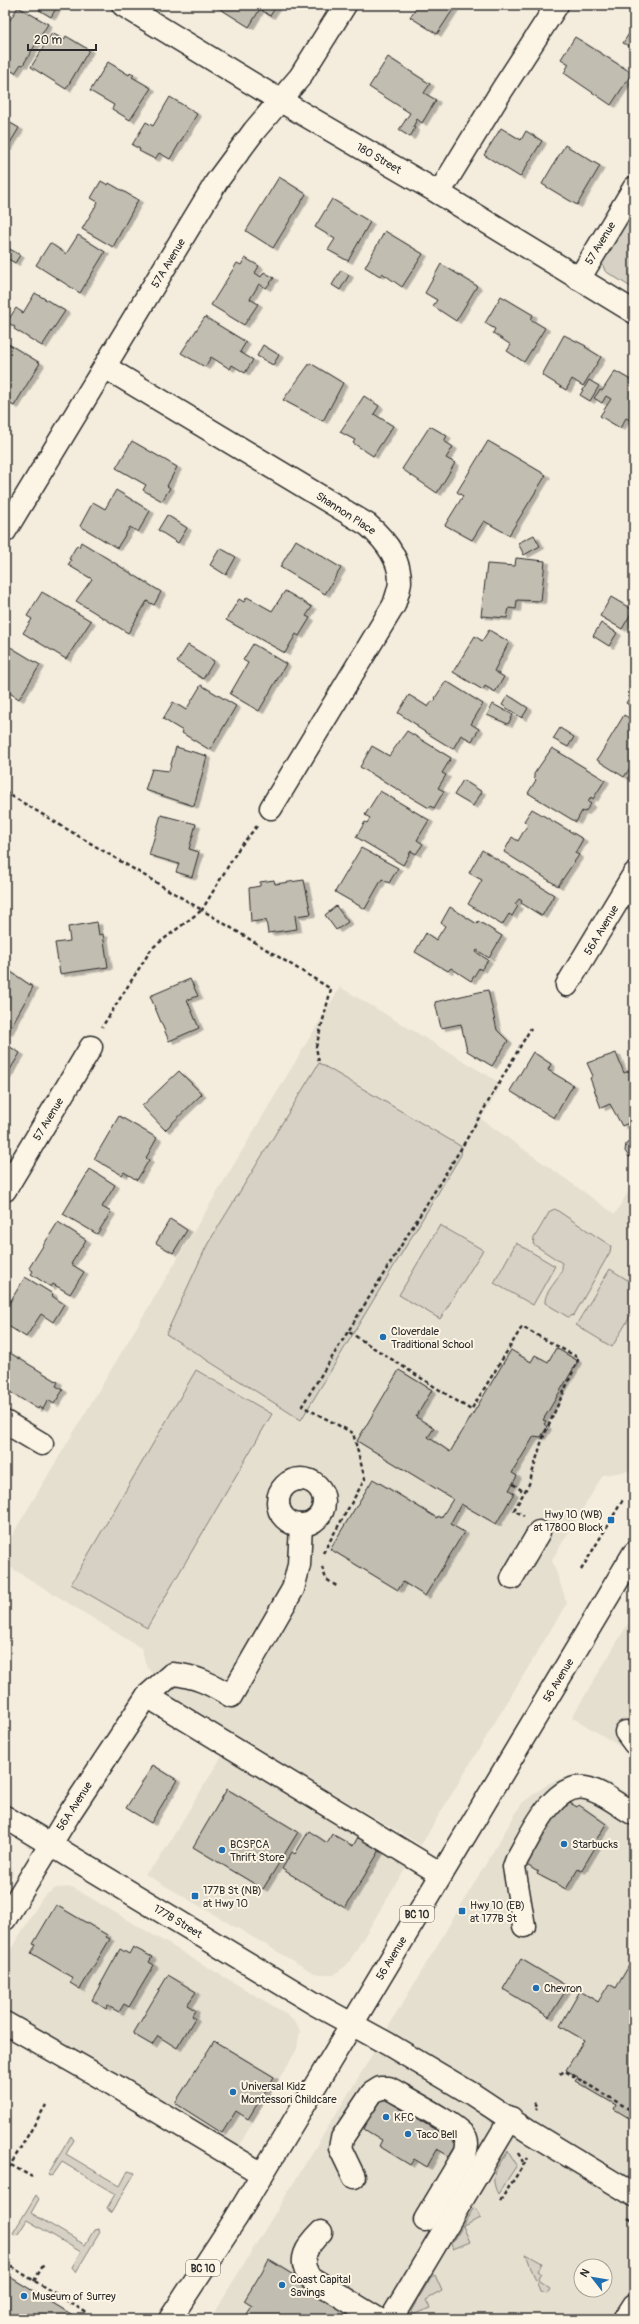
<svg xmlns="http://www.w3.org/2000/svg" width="639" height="2324" font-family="Pangolin,sans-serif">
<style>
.built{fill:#e5dfd0;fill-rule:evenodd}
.green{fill:#d6d1c4;stroke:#807e78}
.building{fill:#c2bdb1;stroke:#2b2b2b;filter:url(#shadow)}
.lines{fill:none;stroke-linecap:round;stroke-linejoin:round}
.minor-casing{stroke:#2b2b2b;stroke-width:25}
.highway-casing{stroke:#2b2b2b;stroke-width:25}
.path{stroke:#2b2b2b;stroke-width:2.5;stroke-dasharray:4 3;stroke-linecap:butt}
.minor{stroke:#fcf5e5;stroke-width:22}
.highway{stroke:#fcf5e5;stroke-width:22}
.poi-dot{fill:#1f6fb2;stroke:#fcf5e5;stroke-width:1.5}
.labels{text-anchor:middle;stroke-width:4;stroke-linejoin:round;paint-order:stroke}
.shield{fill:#fcf5e5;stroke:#6a6863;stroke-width:1}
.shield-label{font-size:10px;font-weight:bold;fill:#2b2b2b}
.street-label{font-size:11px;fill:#2b2b2b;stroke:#fcf5e5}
.poi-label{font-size:11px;fill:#2b2b2b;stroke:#fcf5e5;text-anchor:start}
</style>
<defs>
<filter id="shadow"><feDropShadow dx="4.5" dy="2.5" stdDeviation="0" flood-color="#0004"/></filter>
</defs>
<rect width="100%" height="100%" fill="#f4edde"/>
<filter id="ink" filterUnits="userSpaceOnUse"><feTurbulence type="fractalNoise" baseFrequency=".025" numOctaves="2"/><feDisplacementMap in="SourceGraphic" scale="8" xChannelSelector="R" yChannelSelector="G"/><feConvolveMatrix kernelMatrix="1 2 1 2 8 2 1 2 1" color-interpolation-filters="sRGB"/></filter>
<g filter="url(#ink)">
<g class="built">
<polygon points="340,987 502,1084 481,1119 615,1214 634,1182 634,1470 603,1475 552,1560 567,1603 421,1845 167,1696 146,1665 141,1648 5,1564 5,1547"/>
<polygon points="634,1614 634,1755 572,1717"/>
<polygon points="223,1754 407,1865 349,1962 334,1975 319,1975 312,1972 145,1874 158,1861"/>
<path d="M579 1775 593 1776 610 1783 634 1798V2319H210L361 2073 522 1803 549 1783 565 1777ZM581 2266H605V2290H581Z"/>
<polygon points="5,1849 11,1857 13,1873 5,1894"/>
<polygon points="72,1887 285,2013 297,2024 300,2031 297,2049 235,2152 5,2010 5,1959 43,1897 56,1888"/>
</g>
<g class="green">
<polygon points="634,200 634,289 605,271 601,261"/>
<polygon points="319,1063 462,1147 461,1155 301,1420 166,1334 207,1245"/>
<path d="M555 1209 611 1246 610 1252 574 1315 568 1317 545 1303C544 1289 565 1277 562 1263L533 1244 534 1238 550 1211Z"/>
<polygon points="440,1225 483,1250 440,1319 399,1295"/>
<polygon points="516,1243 555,1266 533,1305 494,1283"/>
<polygon points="610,1269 634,1284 634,1310 612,1347 576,1325"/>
<polygon points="196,1370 272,1414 147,1628 71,1584"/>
<polygon points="71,2136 74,2140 66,2154 120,2186 128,2171 135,2173 111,2213 107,2208 115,2194 62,2162 53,2175 49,2176 48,2174"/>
<path d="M508 2151 517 2165 498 2194C488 2175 498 2167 508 2151Z"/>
<polygon points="36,2195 39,2199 31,2213 85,2245 94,2230 98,2229 100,2232 76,2272 72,2267 81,2252 27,2220 18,2234 14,2235 13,2233"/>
<polygon points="476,2208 481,2218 463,2226 470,2242 453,2249 451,2244 473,2209"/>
<polygon points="526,2254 542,2263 538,2271 541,2273 538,2279 539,2282 550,2289 547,2294 540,2292"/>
<polygon points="435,2275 442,2291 426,2300 430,2308 412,2315 411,2311 431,2277"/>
</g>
<g class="building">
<polygon points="42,5 58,5 51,17 39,10"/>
<polygon points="214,5 277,5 270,16 260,9 249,27"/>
<polygon points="418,5 456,5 437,34 410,17"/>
<polygon points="18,7 48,24 23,65 21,64 15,73 5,67 5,28"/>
<polygon points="634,26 634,49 623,43"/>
<polygon points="52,33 64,40 66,36 89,50 66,89 31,67"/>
<polygon points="575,37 632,73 611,105 564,73 569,64 561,59"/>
<polygon points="388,57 430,84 424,93 436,100 422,123 417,119 413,127 415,128 410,137 399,130 410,113 369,87"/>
<polygon points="108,62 129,75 130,73 134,75 132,77 151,88 130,120 112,109 114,105 90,91"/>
<polygon points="170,97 197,114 170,159 159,153 155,159 139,151 140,149 132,145 146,122 153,126"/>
<polygon points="5,120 19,128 7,148 5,146"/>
<polygon points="501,128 521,140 526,131 542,141 520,177 484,155"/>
<polygon points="565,145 600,166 577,205 542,184"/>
<polygon points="279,177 306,194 273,248 246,231"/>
<polygon points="101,181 108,185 109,183 138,200 113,247 82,229 98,202 91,198"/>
<polygon points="332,199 370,222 348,261 328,250 335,239 315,227"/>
<polygon points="385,231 423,254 402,287 382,273 380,276 365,267"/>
<polygon points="78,235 105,252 80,293 36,265 50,243 66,254"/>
<polygon points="8,248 20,255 15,263 5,257 5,249"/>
<polygon points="245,258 259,266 255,273 261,277 264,272 274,278 266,288 259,284 250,299 258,304 244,325 211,305 237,263 241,265"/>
<polygon points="441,264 477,286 456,321 433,306 437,300 425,293"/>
<polygon points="341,270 349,275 340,290 332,285"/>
<polygon points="35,293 65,311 42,346 14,329 15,327 7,322 16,308 23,313"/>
<polygon points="501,296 533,315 530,319 545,328 524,362 507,351 511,345 493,333 495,329 485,323"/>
<polygon points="205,317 246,342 240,352 253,360 245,373 232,365 230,369 211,357 205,367 181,353"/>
<polygon points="564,335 586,346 585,347 601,357 583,386 572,379 566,390 542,375"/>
<polygon points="5,342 40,363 14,406 5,401"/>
<polygon points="263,345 279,355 273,365 257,356"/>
<polygon points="310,363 343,383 323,421 283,400"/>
<polygon points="615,371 634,382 634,422 626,418 620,428 600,416 611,399 606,396 602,403 594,398 600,390 602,391"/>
<polygon points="589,380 599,386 590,401 580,395"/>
<polygon points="364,396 379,406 374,414 393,426 373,456 353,443 355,440 340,432"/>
<polygon points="430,426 447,436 444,441 453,447 446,458 455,463 437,493 402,469"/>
<polygon points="132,441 177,467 167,486 170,488 162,501 143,490 146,485 116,468"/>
<polygon points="488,441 546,475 509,535 484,521 472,540 445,525 463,496 457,492"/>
<polygon points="116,490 150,511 138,532 130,527 117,548 80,526 93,502 105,509"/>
<polygon points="167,515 187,528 178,543 158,530"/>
<polygon points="534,535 540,546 524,555 518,543"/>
<polygon points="296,540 341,568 325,594 280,567"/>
<polygon points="81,542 161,592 154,605 147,601 128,633 76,601 92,579 68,565 71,560 69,559 77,545 79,547"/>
<polygon points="220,548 236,557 226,575 210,565"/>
<polygon points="516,558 545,561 541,601 517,600 516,609 509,608 507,618 481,616 487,564 515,566"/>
<polygon points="285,591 312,607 306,616 310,618 299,636 296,634 285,653 226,620 239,599 244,602 247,597 272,611"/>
<polygon points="42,592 91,621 66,659 23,633 32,619 27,616"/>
<polygon points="611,597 633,610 622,629 600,616"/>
<polygon points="601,623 617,633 609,646 593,636"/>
<polygon points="489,630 509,642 494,671 504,677 495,692 485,686 483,690 453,672 475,636 482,641"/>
<polygon points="253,644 286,664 259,711 230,694 248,663 243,660"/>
<polygon points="7,645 40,665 19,699 5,690 5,649"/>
<polygon points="188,645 214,661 203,679 177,662"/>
<polygon points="446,681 483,704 471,724 479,729 472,741 461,735 453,749 417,727 417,725 398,713 409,695 428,707 432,701 434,702 436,699 435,698"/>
<polygon points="201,685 236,706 210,750 182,733 183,731 163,719 173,702 186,710"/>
<polygon points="634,690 634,708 626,703"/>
<polygon points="508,695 528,708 522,718 502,705"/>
<polygon points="493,704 513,715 508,724 487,715"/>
<polygon points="624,715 634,721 634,766 632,769 630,768 624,777 597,760"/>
<polygon points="560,728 574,737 568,747 553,739"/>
<polygon points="407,731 451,758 442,773 446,775 438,788 444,791 434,808 430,806 429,808 360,767 372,746 389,756"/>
<polygon points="176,747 207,756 194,806 145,790 152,769 169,771"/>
<polygon points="552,748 605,780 593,799 591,797 588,802 591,804 585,812 582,811 576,822 528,793 536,780 534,778 534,774"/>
<polygon points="463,780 482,792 473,806 454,795"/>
<polygon points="380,791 429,820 417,840 423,844 416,854 411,851 403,865 356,837 365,822 367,823 370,818 365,815"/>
<polygon points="532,809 583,839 575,853 579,855 558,886 504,852 512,837 518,841 528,824 524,821"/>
<polygon points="161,815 196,824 189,849 199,852 192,877 176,872 179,864 149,855"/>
<polygon points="361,848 398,868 389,883 382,879 365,909 335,892"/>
<polygon points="482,850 554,895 542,916 521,903 522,901 519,899 515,904 518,906 512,916 509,914 502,925 468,904 482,880 469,873"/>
<polygon points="274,880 275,884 304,880 311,914 295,916 297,929 268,933 266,920 251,922 249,888 260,886 260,882"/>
<polygon points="336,906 348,922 336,930 325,915"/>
<polygon points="450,907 477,924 478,921 502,936 489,958 477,950 476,952 488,960 481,970 479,968 471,981 451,968 448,971 415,952 426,933 436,940 445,926 441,923"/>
<polygon points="97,922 99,935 103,934 108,967 60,974 55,943 70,941 68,927"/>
<polygon points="5,968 33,987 8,1032 5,1030"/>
<polygon points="190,979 198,996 187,1000 199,1028 169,1041 150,996"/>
<polygon points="488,990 497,1030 508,1041 492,1066 467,1051 461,1024 441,1028 435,1002"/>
<polygon points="5,1044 20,1053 5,1078"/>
<polygon points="533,1052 551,1064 548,1070 573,1085 554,1118 510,1091"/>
<polygon points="616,1053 624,1073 631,1070 634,1076 633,1121 622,1126 610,1104 601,1108 590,1078 593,1076 587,1063"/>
<polygon points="179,1071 202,1094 165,1130 142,1106"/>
<polygon points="119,1116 157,1138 146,1158 149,1160 137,1180 124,1172 122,1175 94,1159"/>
<polygon points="631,1140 634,1140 634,1158 629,1157 625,1151 626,1144"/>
<polygon points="90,1169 115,1185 102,1207 111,1212 97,1234 63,1214"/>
<polygon points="170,1219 187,1230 173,1253 156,1243"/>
<polygon points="58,1222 86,1240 71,1264 84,1272 70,1294 53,1284 51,1287 31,1274 33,1271 29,1268"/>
<polygon points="25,1277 53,1294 52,1296 64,1304 53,1322 41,1314 26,1337 5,1324 5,1310"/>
<polygon points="556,1348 578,1361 543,1420 546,1421 544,1424 547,1427 541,1437 534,1436 512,1473 517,1476 509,1490 514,1493 496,1524 461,1504 450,1524 464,1532 425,1596 403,1582 398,1590 330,1549 373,1479 437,1518 438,1516 441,1518 453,1499 357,1441 399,1370 432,1390 416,1417 434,1428 428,1437 450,1452 511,1350 531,1362 535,1355 548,1362"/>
<polygon points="5,1350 58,1382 56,1386 63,1390 54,1404 48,1400 43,1409 39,1407 38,1409 5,1389"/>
<polygon points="153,1765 177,1780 151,1823 126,1808"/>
<polygon points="227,1789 298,1832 263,1889 193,1847"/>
<polygon points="561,1798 577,1807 579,1805 606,1824 593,1845 596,1846 581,1871 578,1869 566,1889 537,1874 538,1872 522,1862"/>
<polygon points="309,1831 327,1843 332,1834 353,1846 358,1837 380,1850 345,1908 282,1869 292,1852 295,1854"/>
<polygon points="56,1905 107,1935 106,1937 110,1939 80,1989 70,1983 73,1978 31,1953 36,1945 33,1944"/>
<polygon points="133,1947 152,1957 149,1962 154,1965 129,2007 124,2004 119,2012 108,2006 106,2009 92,2000 120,1949 129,1954"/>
<polygon points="634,1957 634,2121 614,2109 616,2105 575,2081 578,2077 566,2070 584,2040 560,2026 580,1991 598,2002 609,1984 616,1988"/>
<polygon points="521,1959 568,1987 549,2017 503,1989"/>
<polygon points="168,1975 196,1992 187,2005 195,2010 192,2016 195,2018 177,2048 158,2036 152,2045 133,2034"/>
<polygon points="214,2041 274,2077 248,2119 236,2111 222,2133 175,2103"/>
<polygon points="383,2098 457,2143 449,2156 437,2149 427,2167 414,2159 410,2165 379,2146 382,2140 364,2129 367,2123 363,2120 374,2101 379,2104"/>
<polygon points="269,2260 324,2294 333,2278 354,2291 345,2306 366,2319 244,2319 252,2306 244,2301"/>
<polygon points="5,2274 79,2319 5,2319"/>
</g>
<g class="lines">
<g class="minor-casing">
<g id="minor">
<polyline points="123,5 281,101 439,193 634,312"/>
<polyline points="439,193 502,90 557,5"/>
<polyline points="579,279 634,188"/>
<path d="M105 367 368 525C384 539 400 558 400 581 400 588 396 598 394 605L271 808"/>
<polyline points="5,531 217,181 254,131 300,77 345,5"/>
<polyline points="567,985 634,874"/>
<polyline points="5,1190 91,1047"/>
<polyline points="5,1422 42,1444"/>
<circle cx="301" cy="1502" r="23"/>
<polyline points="512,1578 539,1532"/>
<polyline points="147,1696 441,1874"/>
<polyline points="626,1732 634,1743"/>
<polyline points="5,1817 315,2004 388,2044 472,2094 528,2131 634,2195"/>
<path d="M5 1919 71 1811 147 1696 172 1674C196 1676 211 1684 231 1696L293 1589 299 1565 301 1525"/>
<path d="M524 1926 514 1867 517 1859C530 1837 553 1782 585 1788 602 1791 619 1806 634 1814"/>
<polyline points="5,2023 109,2082 262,2174"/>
<path d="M354 2177 340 2148 342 2138 372 2093 380 2088H389C404 2097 460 2126 466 2138 468 2143 467 2148 465 2153L425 2220"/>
<path d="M321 2232C307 2246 296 2261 311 2278L378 2319"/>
<polyline points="391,2319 511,2118"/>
<polyline points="625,2319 634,2305"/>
</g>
</g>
<g class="highway-casing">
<polyline id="highway" points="170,2319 236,2218 634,1553"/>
</g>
<g class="path">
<polyline points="5,792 202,910 152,948 102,1027"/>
<polyline points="257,826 239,848 202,910 331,989 316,1047 319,1063"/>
<polyline points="349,1332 471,1410 522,1327 579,1358 542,1440 529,1484 514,1510 524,1516"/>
<polyline points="513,1484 524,1492"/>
<polyline points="323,1553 365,1479 353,1433 302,1406 462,1147 531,1028"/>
<polyline points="322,1567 326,1579 338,1587"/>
<polyline points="581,1570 624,1498"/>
<polyline points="560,2074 565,2071 634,2112"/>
<polyline points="534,2103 538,2106 536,2109"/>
<polyline points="518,2153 523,2162"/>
<polyline points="11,2165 32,2177"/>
<polyline points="5,2174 46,2105"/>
<polyline points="500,2201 528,2158"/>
<polyline points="628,2218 634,2222"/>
<polyline points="5,2263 87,2313 84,2319"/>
<polyline points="34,2281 44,2264"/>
</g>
<use href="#minor" class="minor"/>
<use href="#highway" class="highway"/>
</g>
</g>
<g class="poi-dot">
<circle cx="383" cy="1337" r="4"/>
<rect x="607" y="1516" width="8" height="8" rx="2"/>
<circle cx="564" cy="1844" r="4"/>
<circle cx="222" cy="1850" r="4"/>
<rect x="191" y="1892" width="8" height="8" rx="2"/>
<rect x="458" y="1907" width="8" height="8" rx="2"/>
<circle cx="536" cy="1988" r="4"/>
<circle cx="233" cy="2092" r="4"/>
<circle cx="386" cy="2117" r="4"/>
<circle cx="408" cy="2134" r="4"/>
<circle cx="282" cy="2285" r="4"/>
<circle cx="24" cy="2296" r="4"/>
</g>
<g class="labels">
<g class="shield">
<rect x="400" y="1906" width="34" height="16" rx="3"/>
<rect x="186" y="2260" width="34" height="16" rx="3"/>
</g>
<g class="shield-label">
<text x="417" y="1918">BC 10</text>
<text x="203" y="2272">BC 10</text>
</g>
<g class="street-label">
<text transform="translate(379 158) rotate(30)" y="4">180 Street</text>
<text transform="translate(600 243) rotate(-59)" y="4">57 Avenue</text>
<text transform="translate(168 263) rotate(-59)" y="4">57A Avenue</text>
<text transform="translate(346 513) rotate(33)" y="4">Shannon Place</text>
<text transform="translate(601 930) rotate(-59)" y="4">56A Avenue</text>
<text transform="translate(48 1119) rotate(-59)" y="4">57 Avenue</text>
<text transform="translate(558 1680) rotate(-59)" y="4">56 Avenue</text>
<text transform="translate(74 1806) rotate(-57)" y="4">56A Avenue</text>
<text transform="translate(178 1921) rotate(31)" y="4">177B Street</text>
<text transform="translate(391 1958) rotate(-59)" y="4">56 Avenue</text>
</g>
<g class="poi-label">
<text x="391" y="1335">Cloverdale<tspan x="391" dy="13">Traditional School</tspan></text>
<text x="603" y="1518" text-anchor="end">Hwy 10 (WB)<tspan x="603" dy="13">at 17800 Block</tspan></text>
<text x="230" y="1848">BCSPCA<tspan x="230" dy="13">Thrift Store</tspan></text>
<text x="572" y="1848">Starbucks</text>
<text x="203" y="1894">177B St (NB)<tspan x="203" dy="13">at Hwy 10</tspan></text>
<text x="470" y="1909">Hwy 10 (EB)<tspan x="470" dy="13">at 177B St</tspan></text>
<text x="544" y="1992">Chevron</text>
<text x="241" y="2090">Universal Kidz<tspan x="241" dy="13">Montessori Childcare</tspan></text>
<text x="394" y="2121">KFC</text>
<text x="416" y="2138">Taco Bell</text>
<text x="290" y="2283">Coast Capital<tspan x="290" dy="13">Savings</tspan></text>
<text x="32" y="2300">Museum of Surrey</text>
</g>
</g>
<rect width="639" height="2324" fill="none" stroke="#fcf5e5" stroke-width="20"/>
<rect x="10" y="10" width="619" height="2304" fill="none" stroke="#2b2b2b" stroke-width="1.5" filter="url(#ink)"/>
<g transform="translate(593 2278) rotate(301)"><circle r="19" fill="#fcf5e5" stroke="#a8a49b"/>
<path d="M0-3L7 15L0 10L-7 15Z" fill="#1f6fb2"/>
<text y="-6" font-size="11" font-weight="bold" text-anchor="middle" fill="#2b2b2b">N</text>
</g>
<path d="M28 44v6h68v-6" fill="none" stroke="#2b2b2b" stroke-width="2"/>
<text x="34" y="44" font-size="12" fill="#2b2b2b" stroke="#fcf5e5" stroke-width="3" paint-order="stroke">20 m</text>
</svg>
